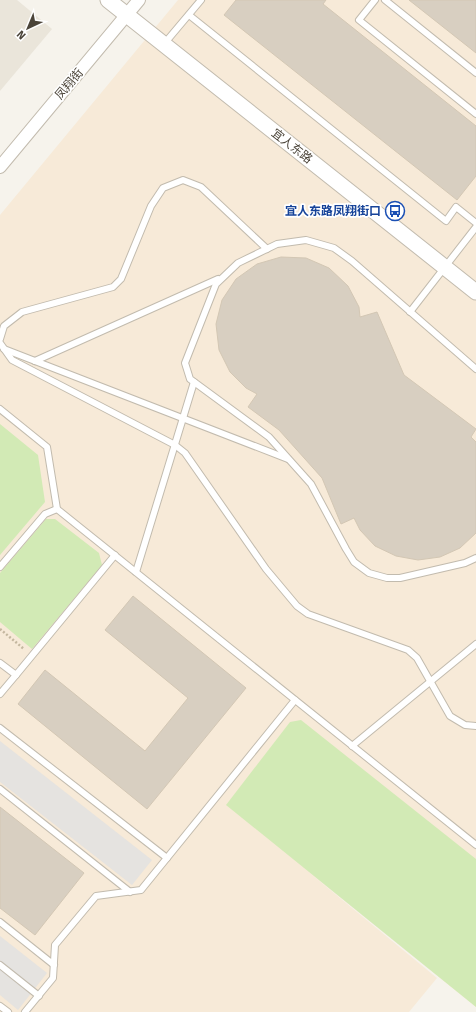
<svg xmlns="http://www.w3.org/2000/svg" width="476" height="1012" font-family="'Fira Sans','Noto Sans SC',sans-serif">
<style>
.residential{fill:#eae5da}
.commercial{fill:#f7ead8}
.green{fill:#d2eab5}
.parking{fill:#e5e3e0}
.building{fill:#d8cfc1;stroke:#d3c7b4}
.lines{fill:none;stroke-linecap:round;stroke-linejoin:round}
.service-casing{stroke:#c2bbae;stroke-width:8}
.minor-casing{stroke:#c2bbae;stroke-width:14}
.tertiary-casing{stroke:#c2bbae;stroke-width:17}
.path{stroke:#c4b79f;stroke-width:2.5;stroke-dasharray:2 2;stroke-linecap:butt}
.service{stroke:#fff;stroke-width:6}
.minor{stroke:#fff;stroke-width:12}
.tertiary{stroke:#fff;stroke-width:15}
.labels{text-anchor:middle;stroke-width:3.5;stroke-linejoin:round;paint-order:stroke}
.street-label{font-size:12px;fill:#4b4439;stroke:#fff}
.transit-label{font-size:12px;font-weight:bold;fill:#164399;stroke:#fff;text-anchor:end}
</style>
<rect width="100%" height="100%" fill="#f6f3ec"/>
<polygon class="residential" points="0,0 17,0 52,29 0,91"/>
<polygon class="commercial" points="178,0 476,0 476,1007 306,870 437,978 409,1012 0,1012 0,215"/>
<g class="green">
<polygon points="0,424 38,455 45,502 0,555"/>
<polygon points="46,519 55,519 99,553 102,565 32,649 0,622 0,573"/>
<polygon points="301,720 476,859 476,1007 226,805 290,722"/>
</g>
<g class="parking">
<polygon points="0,741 152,860 132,885 0,782"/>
<polygon points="0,936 47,973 18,1010 0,995"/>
</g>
<g class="building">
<polygon points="236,0 326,0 323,4 476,126 476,176 457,200 224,15"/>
<polygon points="409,0 476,0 476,53"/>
<polygon points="281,257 306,258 329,268 348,286 359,307 360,317 377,312 404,375 476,429 471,437 476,442 476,533 460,548 440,557 418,560 396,556 375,546 360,530 354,518 341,524 322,478 279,430 248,407 257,394 246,388 230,372 219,350 216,324 222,300 236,279 257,264"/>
<polygon points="133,596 246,688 147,809 18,704 45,670 145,751 188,698 105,630"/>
<polygon points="0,807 84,873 35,935 0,908"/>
</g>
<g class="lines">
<g class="service-casing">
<g id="service">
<polyline points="375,0 359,20 476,114"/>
<polyline points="385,0 476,73"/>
<polyline points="189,15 446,221 456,207 476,223"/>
<polyline points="164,44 201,0"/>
<polyline points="410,312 476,227"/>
<polyline points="0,339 4,326 22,312 113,287 121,279 151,206 163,188 183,180 201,187 267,249"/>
<polyline points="0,343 12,360 175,445 185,453 266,569 297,606 308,614 408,650 417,658 450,716 465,725 476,726"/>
<polyline points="4,349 288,459"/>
<polyline points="35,361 218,279"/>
<polyline points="476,369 352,261 334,248 306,240 277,244 238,263 216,284 185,363 190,379 269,437 311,484 346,549 354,562 369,573 387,578 400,578 465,563 476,558"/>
<polyline points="0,409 47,447 57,509 476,845"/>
<polyline points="0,567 45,514 57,509"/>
<polyline points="136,572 194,382"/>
<polyline points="0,663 16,675 115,555"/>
<polyline points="0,694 16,675"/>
<polyline points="0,728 167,858"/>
<polyline points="352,746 476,644"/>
<polyline points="0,789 130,892"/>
<polyline points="0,922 54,965"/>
<polyline points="0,965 39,996"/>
<polyline points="0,1006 8,1012"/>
<polyline points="25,1012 53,978 55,945 96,896 141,890 295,700"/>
</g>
</g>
<g class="minor-casing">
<polyline id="minor" points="0,167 139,0"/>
</g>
<g class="tertiary-casing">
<polyline id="tertiary" points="108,0 476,292"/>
</g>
<polyline class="path" points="0,629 24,649"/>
<use href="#service" class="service"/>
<use href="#minor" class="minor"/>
<use href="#tertiary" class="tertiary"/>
</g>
<defs>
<g id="bus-ring" transform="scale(1)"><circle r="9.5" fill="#fff" stroke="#1a4fb4" stroke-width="1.5"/><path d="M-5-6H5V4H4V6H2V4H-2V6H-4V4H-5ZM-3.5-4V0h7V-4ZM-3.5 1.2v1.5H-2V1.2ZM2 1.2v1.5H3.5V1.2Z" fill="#1a4fb4"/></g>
</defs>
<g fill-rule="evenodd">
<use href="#bus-ring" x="395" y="211"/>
</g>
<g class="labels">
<g class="street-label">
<text transform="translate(69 84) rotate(-50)" y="4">凤翔街</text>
<text transform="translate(292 146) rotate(38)" y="4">宜人东路</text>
</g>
<g class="transit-label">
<text x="381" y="215">宜人东路凤翔街口</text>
</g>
</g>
<g transform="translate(28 28) rotate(224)" stroke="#ffffff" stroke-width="3" paint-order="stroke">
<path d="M0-3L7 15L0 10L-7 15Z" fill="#4b4439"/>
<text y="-6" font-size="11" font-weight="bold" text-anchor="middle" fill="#4b4439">N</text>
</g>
</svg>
